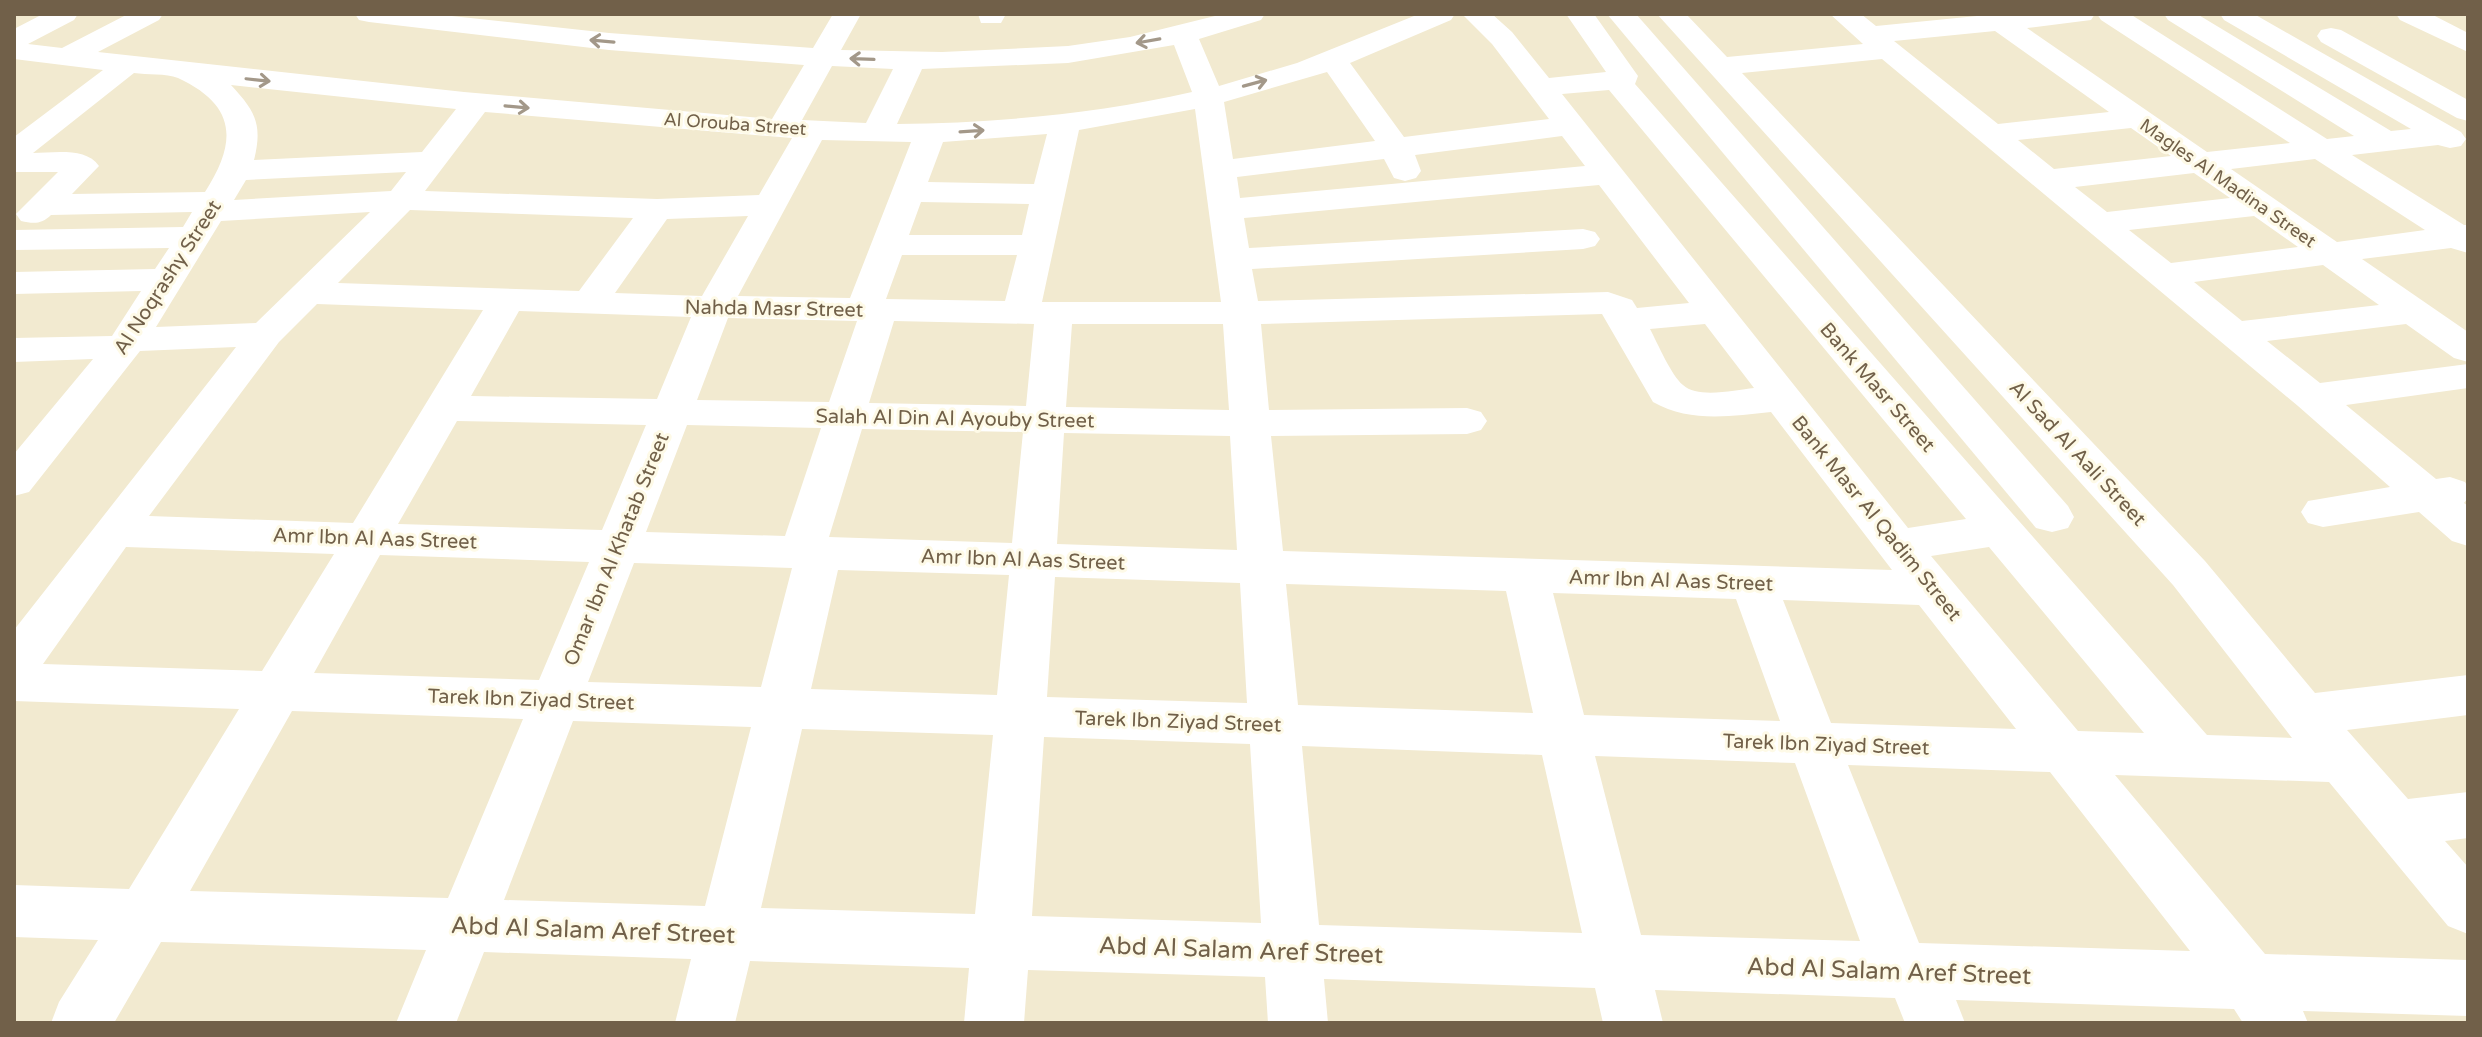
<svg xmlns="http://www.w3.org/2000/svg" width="2482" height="1037" font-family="'Varela Round',sans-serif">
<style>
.residential{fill:#f2ead0}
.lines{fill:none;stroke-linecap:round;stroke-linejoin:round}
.minor{fill:#fff;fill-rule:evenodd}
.oneway{stroke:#a39889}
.labels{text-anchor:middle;stroke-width:6;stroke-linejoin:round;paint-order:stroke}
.far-street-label{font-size:18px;fill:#716049;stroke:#fefae7}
.street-label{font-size:20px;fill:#716049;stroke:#fefae7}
.near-street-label{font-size:24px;fill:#716049;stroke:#fefae7}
</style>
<rect width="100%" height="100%" fill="#fbf7e1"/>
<rect class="residential" x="14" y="14" width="2454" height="1009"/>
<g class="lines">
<g class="minor">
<path d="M43 14H78L74 20 28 44 62 48 128 14H163L159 20 98 52 464 92 772 119 804 65 609 50 369 22 359 20 355 14H433L609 33 813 48 833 14H861L841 50 942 52 1068 46 1130 37 1223 14H1265L1261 20 1199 39 1219 86 1297 63 1419 14H1455L1451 20 1350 63 1404 137 1549 119 1492 44 1462 14H1492L1512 32 1549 78 1606 72 1566 14H1594L1638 76 1635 84 2207 735 2292 738 2173 585 1657 14H1686L1727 57 1863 44 1830 14H1861L1876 26 1977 16 1975 14H2095L2091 20 2027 28 2207 152 2290 143 2101 20 2097 14H2130L2327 139 2354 136 2168 20 2164 14H2197L2391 131 2411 129 2224 20 2220 14H2254L2461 132 2466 139 2461 146 2450 148 2438 145 2352 155 2464 225H2468V253L2451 248 2362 259 2468 332V362L2454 358 2406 324 2267 341 2320 383 2468 364V388L2346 405 2436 479 2450 477 2465 482C2469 488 2470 497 2464 503L2468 506V546L2452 541 2419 512 2323 527 2308 523 2301 512 2308 501 2390 487 2298 406 1882 59 1742 73 2205 561 2315 693 2468 675V715L2347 730 2408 799 2468 792V838L2445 841 2468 867V934L2448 926 2329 782 2115 775 2265 954 2468 960V1016L2303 1011 2308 1023H2243L2234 1009 1956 1000 1965 1023H1905L1895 998 1655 990 1663 1023H1603L1595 988 1324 979 1328 1023H1268L1265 977 1028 970 1024 1023H964L969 968 750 961 735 1023H675L691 959 484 952 456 1023H396L426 950 161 942 114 1023H51L59 1002 98 940 14 937V885L129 889 239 709 14 701V630L236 347 140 351 29 492 14 496V454L93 359 14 362V338L112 336 141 291 14 294V272L155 269 169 248 14 250V230L183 227 192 212 51 215C42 224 34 224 21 221L16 214 58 172H14V137L103 70 14 59V29ZM1995 31 2109 112 1998 124 1894 41ZM1174 45 1192 92C1095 114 996 123 897 124L922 69 1068 63ZM832 66 893 69 866 123 802 120ZM1327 72 1375 141 1233 159 1224 102ZM134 73C147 75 166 73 178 78 236 105 238 141 205 192L72 194 99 166C86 147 54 153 33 153ZM231 85 456 109 422 152 254 160C263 124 255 111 231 85ZM1609 90 1966 519 1908 528 1562 94ZM1195 109 1221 302H1042L1079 130ZM485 112 792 138 759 195 657 199 425 191ZM2131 128 2171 156 2054 169 2018 140ZM1047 134 1034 184 928 182 943 142ZM1562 136 1585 166 1240 198 1237 177 1384 159 1394 178 1405 181 1416 178 1421 171 1415 155ZM822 140 911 142 850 298 738 296ZM2315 159 2425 230 2337 242 2231 169ZM406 172 391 191 234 200 246 180ZM2194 173 2230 198 2107 212 2075 187ZM1599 185 1689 303 1637 308 1632 300 1608 292 1258 301 1252 269 1583 249 1595 246 1600 239 1595 232 1583 229 1249 248 1244 218ZM921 202 1029 204 1022 235H909ZM410 210 633 218 579 291 338 283ZM370 212 256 323 156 327 221 221ZM748 216 702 296 615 293 667 219ZM2254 216 2298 247 2171 263 2129 230ZM902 255H1017L1005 301 886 299ZM2323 265 2379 305 2242 321 2194 282ZM317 304 483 310 353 523 149 516 279 342ZM519 311 691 317 657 399 471 396ZM1602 314 1653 402C1690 423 1731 416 1771 412L1892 570 1283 551 1271 436 1467 434 1481 430 1487 421 1481 412 1467 408 1269 410 1261 324ZM728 318 857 321 829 402 697 400ZM894 321 1034 324 1026 406 869 403ZM1072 324H1223L1229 410 1066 407ZM1705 324 1754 388C1735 390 1698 399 1683 385 1671 375 1658 344 1650 329ZM457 421 646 425 602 530 398 524ZM687 425 821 428 785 536 646 532ZM862 429 1023 432 1012 543 829 537ZM1064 433 1230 436 1237 550 1057 544ZM126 547 334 554 262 671 43 664ZM1989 547 2144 733 2078 731 1931 556ZM380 555 589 562 539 680 314 673ZM634 563 792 568 761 687 588 682ZM838 570 1009 575 997 695 811 689ZM1055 577 1240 583 1247 703 1047 697ZM1286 584 1506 591 1533 713 1298 705ZM1553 593 1736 599 1780 721 1584 715ZM1783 600 1919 605 2016 729 1831 723ZM292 711 523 719 448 898 190 891ZM573 721 751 727 705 906 504 900ZM802 729 993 735 975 914 761 908ZM1044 737 1250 744 1261 923 1032 916ZM1302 746 1542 755 1582 933 1319 925ZM1595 756 1795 763 1860 941 1641 935ZM1848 765 2050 772 2190 951 1919 943Z"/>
<polygon points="978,14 1006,14 1001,23 981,23"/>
<polygon points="1607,14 1636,14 2068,506 2074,517 2068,528 2052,532 2036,528"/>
<polygon points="2396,14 2431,14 2468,33 2468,52 2400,20"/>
<polygon points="2331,28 2341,30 2468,100 2468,121 2457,118 2321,42 2317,36 2321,30"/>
</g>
</g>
<defs><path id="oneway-shaft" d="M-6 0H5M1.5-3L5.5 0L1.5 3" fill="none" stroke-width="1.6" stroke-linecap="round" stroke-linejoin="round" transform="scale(2)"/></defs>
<g class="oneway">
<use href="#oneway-shaft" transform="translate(602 41) rotate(-175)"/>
<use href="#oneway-shaft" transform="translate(1148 41) rotate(170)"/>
<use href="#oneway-shaft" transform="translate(862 59) rotate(-178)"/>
<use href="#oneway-shaft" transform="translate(258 80) rotate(6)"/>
<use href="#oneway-shaft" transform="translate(1255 83) rotate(-15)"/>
<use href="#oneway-shaft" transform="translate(517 107) rotate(5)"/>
<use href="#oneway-shaft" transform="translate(972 131) rotate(-4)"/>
</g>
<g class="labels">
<g class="far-street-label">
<text transform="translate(735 124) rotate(4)" y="6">Al Orouba Street</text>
<text transform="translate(2228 183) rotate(35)" y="6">Magles Al Madina Street</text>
</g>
<g class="street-label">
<text transform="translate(167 277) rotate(-57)" y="7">Al Noqrashy Street</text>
<text transform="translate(774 308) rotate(1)" y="7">Nahda Masr Street</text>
<text transform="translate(1878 387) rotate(49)" y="7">Bank Masr Street</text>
<text transform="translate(955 418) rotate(1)" y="7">Salah Al Din Al Ayouby Street</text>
<text transform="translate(2078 453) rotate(47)" y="7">Al Sad Al Aali Street</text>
<text transform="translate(1877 518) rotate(51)" y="7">Bank Masr Al Qadim Street</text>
<text transform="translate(375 538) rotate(2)" y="7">Amr Ibn Al Aas Street</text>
<text transform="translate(616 549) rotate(-68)" y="7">Omar Ibn Al Khatab Street</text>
<text transform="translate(1023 559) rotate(2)" y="7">Amr Ibn Al Aas Street</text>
<text transform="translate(1671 580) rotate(2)" y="7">Amr Ibn Al Aas Street</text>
<text transform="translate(531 699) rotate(2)" y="7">Tarek Ibn Ziyad Street</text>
<text transform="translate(1178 721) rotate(2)" y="7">Tarek Ibn Ziyad Street</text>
<text transform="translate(1826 744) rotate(2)" y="7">Tarek Ibn Ziyad Street</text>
</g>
<g class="near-street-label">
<text transform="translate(593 930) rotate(2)" y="8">Abd Al Salam Aref Street</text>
<text transform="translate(1241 950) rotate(2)" y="8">Abd Al Salam Aref Street</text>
<text transform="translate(1889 971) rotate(2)" y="8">Abd Al Salam Aref Street</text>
</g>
</g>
<rect width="2482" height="1037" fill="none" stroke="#716049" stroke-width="32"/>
</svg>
